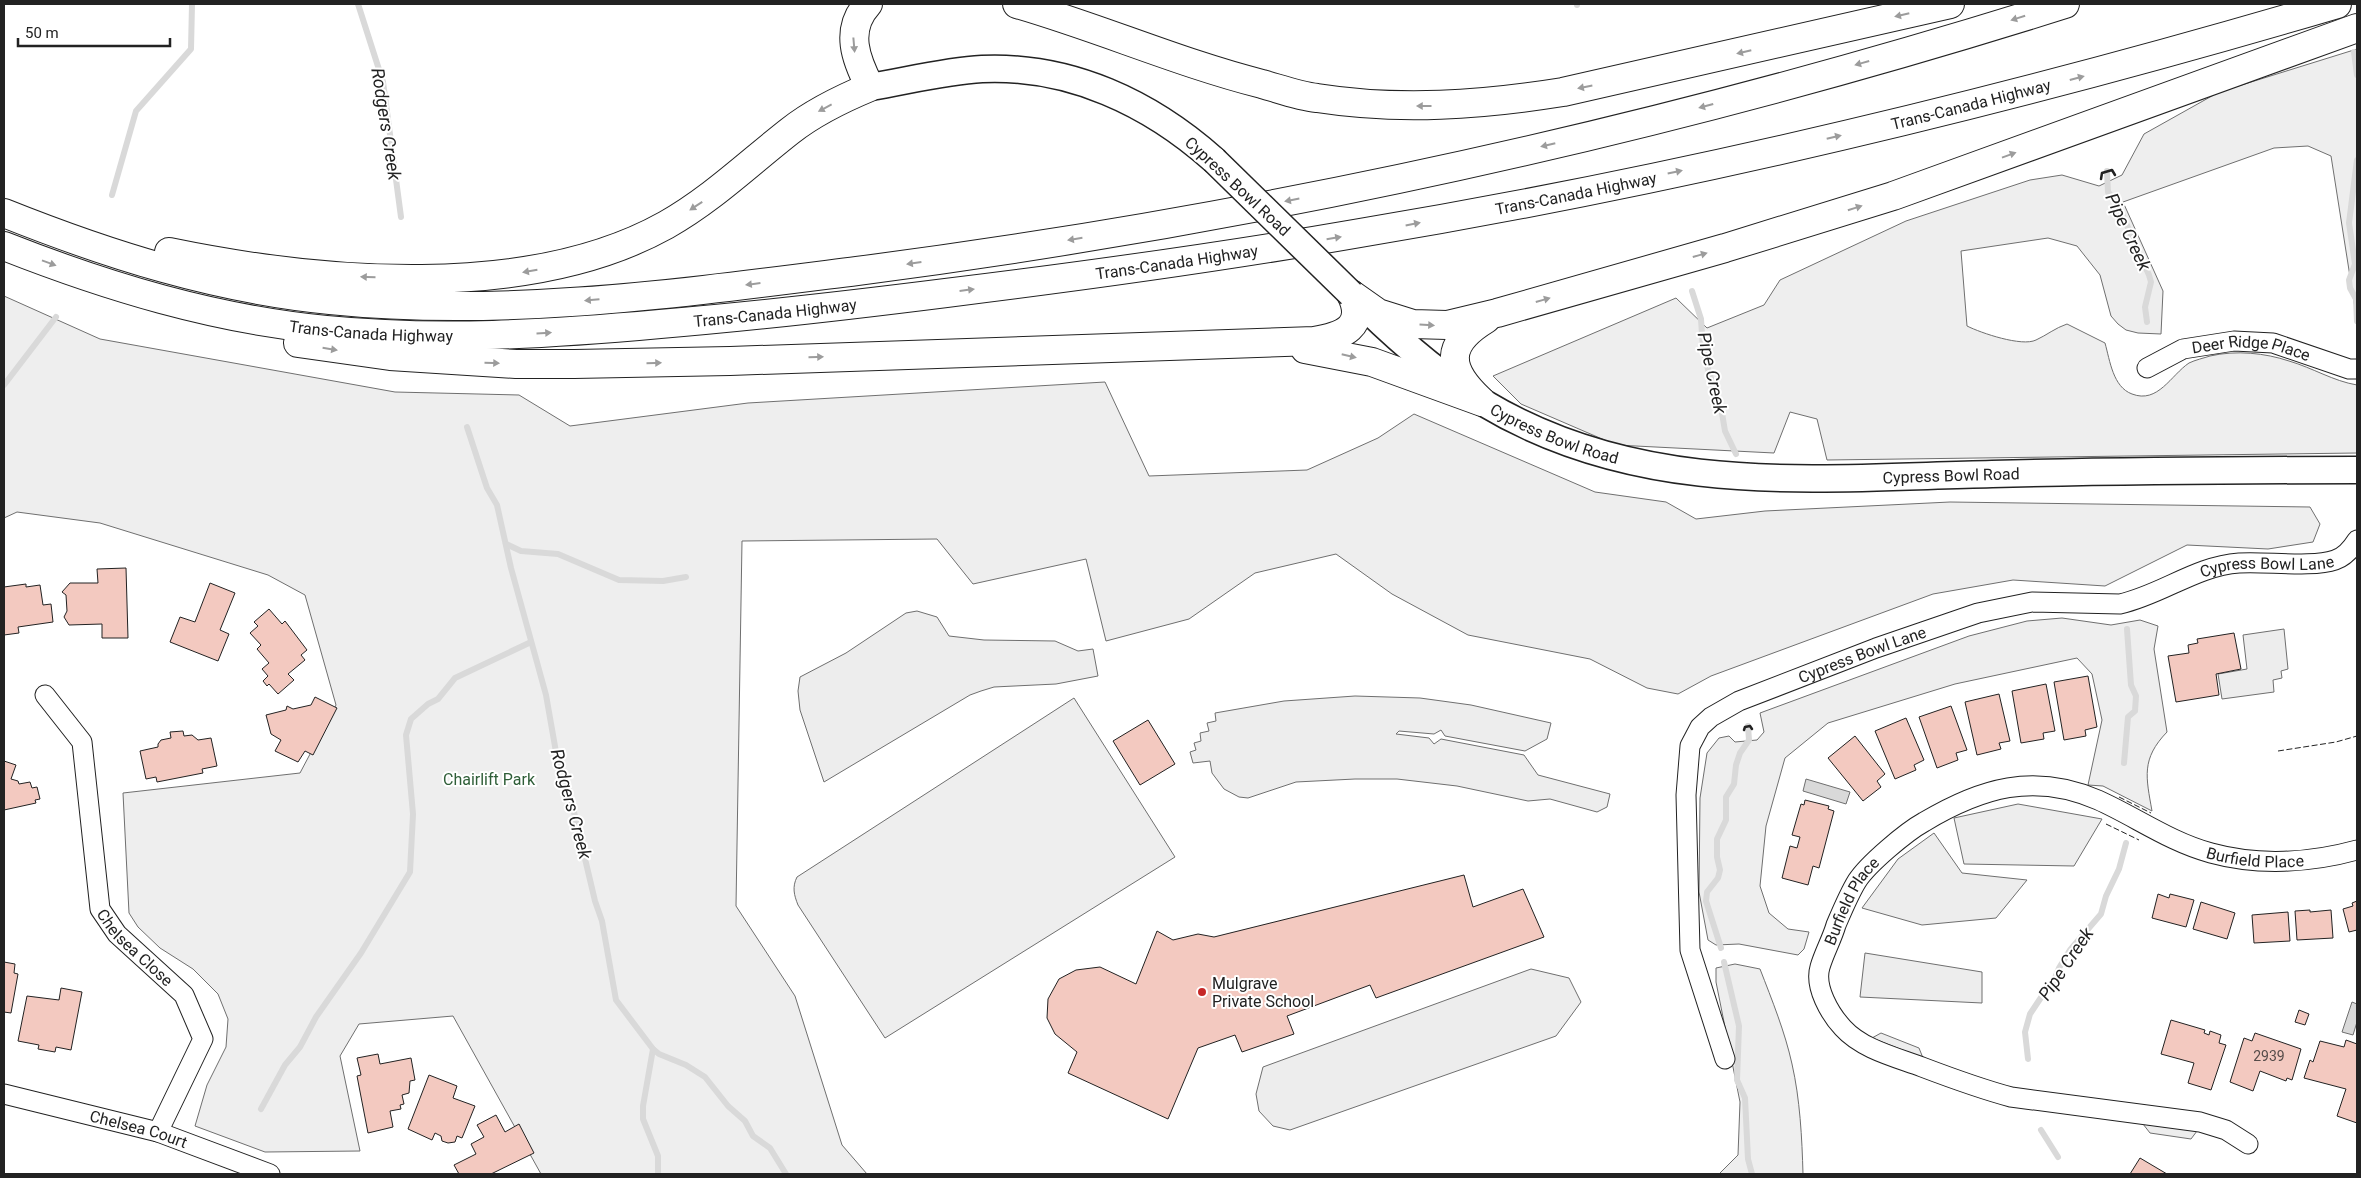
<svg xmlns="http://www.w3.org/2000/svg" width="2361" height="1178" font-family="Roboto,sans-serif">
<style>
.green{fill:#eee;stroke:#6f6f6f}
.parking{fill:#ededed;stroke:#6f6f6f}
.water{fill:#d9d9d9;stroke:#6f6f6f}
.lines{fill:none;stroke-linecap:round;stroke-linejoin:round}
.stream{stroke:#d9d9d9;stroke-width:6}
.building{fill:#f3c9c0;stroke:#222}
.street-casing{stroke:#222;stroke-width:21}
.secondary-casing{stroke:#222;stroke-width:29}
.highway-casing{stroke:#222;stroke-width:30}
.street{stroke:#fff;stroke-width:19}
.secondary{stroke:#fff;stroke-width:26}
.highway{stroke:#fff;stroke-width:28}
.secondary-bridge-casing{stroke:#222;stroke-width:29;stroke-linecap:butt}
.secondary-bridge{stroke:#fff;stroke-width:26}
.fence{stroke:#222;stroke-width:1;stroke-dasharray:6 2.5;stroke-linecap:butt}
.wall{stroke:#222;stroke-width:2.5}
.oneway{fill:#9c9c9c}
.poi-dot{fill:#c62828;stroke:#fff;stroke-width:2}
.labels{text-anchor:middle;stroke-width:4;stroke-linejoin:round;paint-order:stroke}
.number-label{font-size:14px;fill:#564c4a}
.street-label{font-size:16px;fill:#222;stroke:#fff}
.park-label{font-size:16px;fill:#2f5e38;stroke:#fff}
.poi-label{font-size:16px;fill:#222;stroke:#fff;text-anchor:start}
.water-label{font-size:18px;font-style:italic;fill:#222;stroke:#fff}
</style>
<rect width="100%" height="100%" fill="#fff"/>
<g class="green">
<path d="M2357 49V321L2331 156 2308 146 2274 148 2123 202 2163 291 2161 334 2138 333 2126 330 2118 324 2111 316 2100 275 2077 246 2048 238 1961 251 1967 326C1981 333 2022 347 2036 340 2047 335 2055 328 2067 324L2105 343C2110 361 2113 387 2132 394 2158 404 2171 375 2189 363 2195 360 2204 358 2210 356 2236 350 2265 353 2289 361 2313 368 2333 381 2357 385V453L1827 460 1817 419 1790 412 1774 453 1616 445 1521 404 1493 376 1676 298 1707 328 1764 305 1780 280 1906 221 2030 180 2062 175 2099 186 2122 175 2144 134 2219 92Z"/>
<polygon points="4,296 100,339 395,392 519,395 570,426 748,403 1105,382 1149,476 1307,470 1378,438 1414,414 1595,492 1666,502 1696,519 1765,511 1950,502 2310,507 2320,524 2313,542 2268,549 2187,545 2105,586 2013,580 1933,594 1711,676 1678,694 1647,688 1590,659 1468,635 1392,594 1336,554 1255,573 1189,619 1106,641 1086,559 973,584 937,539 742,541 736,906 795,996 842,1145 867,1174 541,1174 453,1016 359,1024 340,1056 360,1151 265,1152 195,1126 207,1085 226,1047 228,1019 218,994 193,969 160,948 138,927 129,913 123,793 300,773 336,705 305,595 268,575 100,523 17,512 4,518"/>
<path d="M2062 618 2111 625 2140 620 2158 626 2154 649 2167 732C2141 759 2146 777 2152 811L2103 786 2088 785 2102 720 2092 674 2077 658 1955 684 1828 723 1785 758 1766 826 1760 886 1769 913 1788 929 1809 932 1804 949 1798 955 1739 944 1716 945 1708 940 1699 892 1700 798 1707 753 1719 738 1729 736 1735 742 1757 740 1764 732 1760 713 1969 636 2027 621Z"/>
<path d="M1074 698 1175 857 885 1038 798 905C794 895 792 887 797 877Z"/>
<path d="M1735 964 1760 969C1772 1000 1785 1032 1792 1064 1800 1099 1802 1138 1803 1174H1719L1738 1155 1740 1102 1716 982V968Z"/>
</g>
<g class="parking">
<polygon points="917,611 937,617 949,636 984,640 1055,641 1078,651 1093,649 1098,676 1056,684 994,687 981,691 970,695 824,782 800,710 798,691 800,677 846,653 906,613"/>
<polygon points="2284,629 2288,669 2281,671 2282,678 2273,680 2274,692 2222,699 2218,674 2247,669 2243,635"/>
<polygon points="1355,696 1420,698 1471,705 1551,723 1547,739 1525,751 1445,736 1441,730 1434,734 1399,731 1396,734 1429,738 1434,744 1441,739 1524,755 1538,775 1610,794 1607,807 1597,812 1550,799 1528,801 1457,786 1397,779 1355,779 1296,782 1248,798 1239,797 1224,789 1212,773 1210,761 1193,763 1190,752 1196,750 1194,743 1201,741 1200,733 1209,731 1207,723 1216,721 1215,713 1284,701"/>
<polygon points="2018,804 2102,819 2074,866 1964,864 1954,818"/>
<polygon points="1934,833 1962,873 2027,880 1996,918 1922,925 1862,908 1898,859"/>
<polygon points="1865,953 1982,972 1982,1003 1860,997"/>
<polygon points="1531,969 1569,978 1581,1002 1556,1036 1290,1130 1273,1126 1259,1111 1256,1094 1263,1067"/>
<polygon points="1881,1033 1919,1048 1923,1058 1872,1038"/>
<polygon points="2143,1124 2197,1131 2191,1139 2150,1133"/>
</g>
<g class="water">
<polygon points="1806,779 1850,792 1846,804 1803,791"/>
<polygon points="2352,1002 2357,1004 2357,1022 2353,1035 2342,1032"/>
</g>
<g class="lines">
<g class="stream">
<polyline points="358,4 383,82 401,217"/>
<polyline points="1577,4 1577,5"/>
<polyline points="2354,52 2357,75"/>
<polyline points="2357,160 2349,223 2355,264 2349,280 2350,288 2356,299 2357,321"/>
<polyline points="2107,171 2108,192 2117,203 2149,275 2151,282 2145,307 2147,322"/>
<polyline points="112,195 136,111 191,49 192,4"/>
<polyline points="1692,291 1701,319 1703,349 1708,369 1722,413 1725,431 1736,454"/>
<polyline points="4,385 56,317"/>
<polyline points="467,427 487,488 497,505 511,568 546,695 556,752 569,791 595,901 602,921 616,1000 653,1049 643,1106 643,1119 658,1156 658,1174"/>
<polyline points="506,544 521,551 558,554 619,580 663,581 686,577"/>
<polyline points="2124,763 2128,717 2135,711 2136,696 2131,685 2127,629"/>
<polyline points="1721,948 1706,901 1707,892 1718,878 1720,870 1717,857 1717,839 1726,820 1726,797 1734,784 1736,765 1740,753 1749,740 1748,726"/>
<polyline points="1724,962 1739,1026 1737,1080 1745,1098 1748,1159 1752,1174"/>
<polyline points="653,1049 659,1054 686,1065 705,1077 728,1106 745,1121 753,1136 770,1148 786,1174"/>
<polyline points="2028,1059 2025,1032 2030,1014 2042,996 2051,988 2059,968 2070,950 2101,914 2106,896 2119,869 2126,843"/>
<polyline points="261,1109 285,1065 300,1047 316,1017 361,953 410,872 413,814 406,735 411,719 428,704 438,699 455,678 531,642"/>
<polyline points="2041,1130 2058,1157"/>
</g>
</g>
<g class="building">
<polygon points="126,568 128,638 102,638 102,624 69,625 64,617 67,611 66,595 62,592 70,583 98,583 97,569"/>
<polygon points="210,583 235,593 220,630 229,634 218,661 170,642 180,617 195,622"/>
<polygon points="26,584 26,587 40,585 43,605 51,604 53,622 18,627 19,633 4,635 4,587"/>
<polygon points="269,609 282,624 285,621 307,650 301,655 305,660 288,674 294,680 278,694 269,684 267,686 263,681 268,676 262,669 269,663 257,649 261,645 250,633 258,626 254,622"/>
<polygon points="2234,633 2241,669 2216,674 2219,695 2176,702 2168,656 2189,653 2188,645 2198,643 2197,639"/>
<polygon points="2088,676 2097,727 2085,730 2086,736 2064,740 2054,682"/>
<polygon points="2046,684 2055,731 2043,733 2044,739 2021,743 2012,691"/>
<polygon points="1999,694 2010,741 1999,743 2001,749 1977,755 1965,702"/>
<polygon points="315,697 337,708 313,755 305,751 298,762 275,751 281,740 271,734 266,715 286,710 287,706 293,709 311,705"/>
<polygon points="1951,706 1967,750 1956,753 1958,760 1937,768 1919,717"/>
<polygon points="1906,718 1924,760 1914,765 1916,770 1895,779 1875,731"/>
<polygon points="1148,720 1175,764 1140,785 1113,741"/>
<polygon points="183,731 184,736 192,735 198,740 211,738 217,766 202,769 203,773 157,782 156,777 146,779 140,751 158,747 158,744 161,740 171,738 170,732"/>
<polygon points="1855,736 1885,774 1877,781 1881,787 1863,801 1828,758"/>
<polygon points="4,761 16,765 11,779 18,781 19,784 30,782 32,788 37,787 40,799 35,800 36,803 4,810"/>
<polygon points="1805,800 1829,806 1828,809 1834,811 1819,868 1813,866 1808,885 1782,878 1790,846 1797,848 1800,837 1792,835 1801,804 1804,805"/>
<polygon points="1464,875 1473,907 1523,889 1544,937 1376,998 1370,985 1287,1016 1294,1034 1242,1052 1235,1035 1198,1048 1168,1119 1068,1073 1077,1052 1055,1034 1047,1018 1048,999 1059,979 1076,970 1100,967 1136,984 1157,931 1173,940 1198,934 1214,937"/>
<polygon points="2158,894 2169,898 2170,894 2194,900 2186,927 2152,918"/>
<polygon points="2357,901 2357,930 2349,932 2343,909 2353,906 2352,903"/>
<polygon points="2201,902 2235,913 2227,939 2193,929"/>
<polygon points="2310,910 2310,912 2331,910 2333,938 2297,940 2295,911"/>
<polygon points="2288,912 2290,941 2254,943 2252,915"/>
<polygon points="4,962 15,964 14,973 18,974 11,1013 4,1012"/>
<polygon points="61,988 82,992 71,1050 56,1047 55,1052 38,1049 39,1045 18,1041 27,996 59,1000"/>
<polygon points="2299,1010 2309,1014 2305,1025 2295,1022"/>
<polygon points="2171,1020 2205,1030 2204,1033 2209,1035 2210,1031 2221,1035 2219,1043 2226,1045 2211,1090 2188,1083 2194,1063 2161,1054"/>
<polygon points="2255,1033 2301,1049 2292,1080 2287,1078 2286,1081 2260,1071 2253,1091 2230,1082 2244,1038 2252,1041"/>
<polygon points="2346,1040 2357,1044 2357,1123 2337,1116 2346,1089 2304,1078 2310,1060 2313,1062 2320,1041 2344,1047"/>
<polygon points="378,1054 380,1064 411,1058 415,1080 410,1081 409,1093 402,1095 404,1104 400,1105 401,1109 390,1111 393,1127 368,1133 357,1076 361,1075 357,1058"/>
<polygon points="429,1075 457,1086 453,1098 475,1106 462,1138 457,1136 455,1142 448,1143 442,1141 441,1136 435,1133 432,1140 408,1129"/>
<polygon points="496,1115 505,1132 519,1124 534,1153 491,1174 459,1174 454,1165 476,1154 471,1144 484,1137 477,1125"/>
<polygon points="2140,1158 2167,1174 2130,1174"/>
</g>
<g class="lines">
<g class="street-casing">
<g id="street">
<path id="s1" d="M2147 368 2183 349 2234 341 2273 343 2349 369H2357"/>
<path id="s2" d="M45 695 82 742 100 909 117 934 184 995 203 1039 158 1132"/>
<path id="s3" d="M1725 1059 1690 950 1686 795 1690 746 1700 727 1711 717 1739 701 1876 648 1978 613 2032 602 2120 604C2161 595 2196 566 2239 563 2265 561 2312 568 2335 560 2344 557 2352 548 2357 540"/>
<path id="s4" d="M4 1094 158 1132 270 1174"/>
<path id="s5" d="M2248 1144 2226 1130 2200 1122 2011 1097C1981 1089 1951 1078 1922 1067 1895 1057 1862 1049 1843 1028 1830 1014 1814 987 1820 967 1824 953 1832 939 1836 925 1842 911 1849 894 1857 881 1868 864 1906 832 1924 822 1981 788 2034 772 2098 800 2136 817 2170 842 2211 853 2258 866 2310 863 2357 850"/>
</g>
</g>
<g class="secondary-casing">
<g id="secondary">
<path d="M870 87C907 81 944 71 982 69 1070 65 1150 103 1214 160"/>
<path id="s6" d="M1366 308C1402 343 1441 377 1484 403 1642 498 1816 478 1992 474 2114 471 2236 470 2357 470"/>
</g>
</g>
<g class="highway-casing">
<g id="highway">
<path d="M1017 4C1100 28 1179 63 1262 84 1280 89 1299 96 1317 98 1400 111 1481 105 1563 92L1950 4"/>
<path d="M4 213C109 255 216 289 330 300 505 318 683 293 857 271 1266 218 1672 128 2065 4"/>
<path id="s7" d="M4 246C108 287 214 319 326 330 438 341 549 334 660 324 756 316 851 305 946 293 1084 276 1222 257 1360 233 1690 178 2016 99 2337 4"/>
<path d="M169 252C319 283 528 302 666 225 712 199 749 163 790 131 814 112 841 99 870 87 856 60 844 30 868 4"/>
<polyline points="1351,294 1378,313 1413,324 1447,325 1497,313 1725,248 1893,196 2357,28"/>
<path d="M298 343 390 356 516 364H574L730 361 1314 341C1343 336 1367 327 1351 294"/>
<polyline points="1305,349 1372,362 1482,402"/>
<path d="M1480 400C1446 368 1445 344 1486 319"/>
</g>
</g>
<use href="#street" class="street"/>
<use href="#secondary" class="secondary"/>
<use href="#highway" class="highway"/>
<g class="secondary-bridge-casing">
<polyline id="secondary-bridge" points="1214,160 1351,294"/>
</g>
<use href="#secondary-bridge" class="secondary-bridge"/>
<g class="fence">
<polyline points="2278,751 2336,742 2357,736"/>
<polyline points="2119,797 2151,813"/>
<polyline points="2106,824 2139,840"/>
</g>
<g class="wall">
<polyline points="2101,179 2102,173 2112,170 2115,175"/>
<polyline points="1744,730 1745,727 1750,726 1752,729"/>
</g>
</g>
<defs><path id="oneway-solid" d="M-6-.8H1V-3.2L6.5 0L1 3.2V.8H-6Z" transform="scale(1.25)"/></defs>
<g class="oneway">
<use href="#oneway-solid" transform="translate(1902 15) rotate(167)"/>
<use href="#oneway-solid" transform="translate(2018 18) rotate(163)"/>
<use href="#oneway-solid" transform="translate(854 45) rotate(85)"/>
<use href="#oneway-solid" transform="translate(1744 52) rotate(167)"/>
<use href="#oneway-solid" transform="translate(1862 63) rotate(164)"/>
<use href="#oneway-solid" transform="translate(2077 78) rotate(-15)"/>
<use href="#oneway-solid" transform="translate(1585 87) rotate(169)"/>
<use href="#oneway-solid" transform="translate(1424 106) rotate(180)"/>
<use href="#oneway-solid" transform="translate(1706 106) rotate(165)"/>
<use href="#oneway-solid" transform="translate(825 108) rotate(152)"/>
<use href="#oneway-solid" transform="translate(1834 137) rotate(-13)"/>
<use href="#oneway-solid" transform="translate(1548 145) rotate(167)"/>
<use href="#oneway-solid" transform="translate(2009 155) rotate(-20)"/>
<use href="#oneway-solid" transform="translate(1675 172) rotate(-12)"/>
<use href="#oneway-solid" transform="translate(1292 200) rotate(169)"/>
<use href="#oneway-solid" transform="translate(696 206) rotate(147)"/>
<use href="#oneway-solid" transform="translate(1855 208) rotate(-18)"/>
<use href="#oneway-solid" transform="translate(1413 224) rotate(-11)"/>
<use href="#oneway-solid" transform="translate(1334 238) rotate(-9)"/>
<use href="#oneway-solid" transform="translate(1075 239) rotate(171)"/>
<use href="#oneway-solid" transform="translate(1700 255) rotate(-16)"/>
<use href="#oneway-solid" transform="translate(49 263) rotate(20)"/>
<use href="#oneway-solid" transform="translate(914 263) rotate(172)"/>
<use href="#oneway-solid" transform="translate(530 271) rotate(170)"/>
<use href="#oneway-solid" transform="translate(368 277) rotate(-178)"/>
<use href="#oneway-solid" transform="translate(753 284) rotate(173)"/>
<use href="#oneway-solid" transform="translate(967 290) rotate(-7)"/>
<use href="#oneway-solid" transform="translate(592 300) rotate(175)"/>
<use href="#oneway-solid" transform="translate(1543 300) rotate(-16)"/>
<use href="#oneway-solid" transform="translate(1427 325) rotate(3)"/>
<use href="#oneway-solid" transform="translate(544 333) rotate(-3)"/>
<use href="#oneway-solid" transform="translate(330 349) rotate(9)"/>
<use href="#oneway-solid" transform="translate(1349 356) rotate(13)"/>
<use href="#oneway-solid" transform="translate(816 357) rotate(-2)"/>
<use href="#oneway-solid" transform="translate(492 363) rotate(2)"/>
<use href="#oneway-solid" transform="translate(654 363) rotate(-1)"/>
</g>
<circle class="poi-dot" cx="1202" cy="992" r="5"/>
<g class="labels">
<g class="number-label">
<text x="2269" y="1061">2939</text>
</g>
<g class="street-label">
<text dy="6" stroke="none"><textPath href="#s7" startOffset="1999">Trans-Canada Highway</textPath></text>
<text transform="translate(1238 186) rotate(43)" y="6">Cypress Bowl Road</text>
<text dy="6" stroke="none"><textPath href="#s7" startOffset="1594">Trans-Canada Highway</textPath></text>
<text dy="6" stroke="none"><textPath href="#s7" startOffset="1189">Trans-Canada Highway</textPath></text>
<text dy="6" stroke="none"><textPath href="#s7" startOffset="784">Trans-Canada Highway</textPath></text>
<text dy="6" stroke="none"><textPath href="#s7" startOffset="379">Trans-Canada Highway</textPath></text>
<text dy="6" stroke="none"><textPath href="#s1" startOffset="110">Deer Ridge Place</textPath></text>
<text dy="6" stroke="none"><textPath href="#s6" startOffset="229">Cypress Bowl Road</textPath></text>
<text dy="6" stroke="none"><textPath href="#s6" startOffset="632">Cypress Bowl Road</textPath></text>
<text dy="6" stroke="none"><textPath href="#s3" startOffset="939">Cypress Bowl Lane</textPath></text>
<text dy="6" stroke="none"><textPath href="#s3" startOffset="519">Cypress Bowl Lane</textPath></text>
<text dy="6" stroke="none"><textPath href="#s5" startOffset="1031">Burfield Place</textPath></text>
<text dy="6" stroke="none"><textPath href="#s5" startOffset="568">Burfield Place</textPath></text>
<text dy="6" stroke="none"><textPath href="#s2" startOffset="280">Chelsea Close</textPath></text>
<text dy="6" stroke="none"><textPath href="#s4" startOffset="139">Chelsea Court</textPath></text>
</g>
<g class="park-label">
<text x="489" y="785">Chairlift Park</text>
</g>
<g class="poi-label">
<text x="1212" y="989">Mulgrave<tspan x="1212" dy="18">Private School</tspan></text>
</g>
<g class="water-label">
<text transform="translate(386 124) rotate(81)" y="6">Rodgers Creek</text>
<text transform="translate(2128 232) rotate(65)" y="6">Pipe Creek</text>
<text transform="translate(1712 373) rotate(78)" y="6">Pipe Creek</text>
<text transform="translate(571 804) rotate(75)" y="6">Rodgers Creek</text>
<text transform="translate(2066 964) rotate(-56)" y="6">Pipe Creek</text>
</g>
</g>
<rect width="2361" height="1178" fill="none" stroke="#222222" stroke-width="10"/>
<path d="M18 38v8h152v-8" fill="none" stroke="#222222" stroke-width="2.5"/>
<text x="25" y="38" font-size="15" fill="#222222" stroke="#ffffff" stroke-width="4" paint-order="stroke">50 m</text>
</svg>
